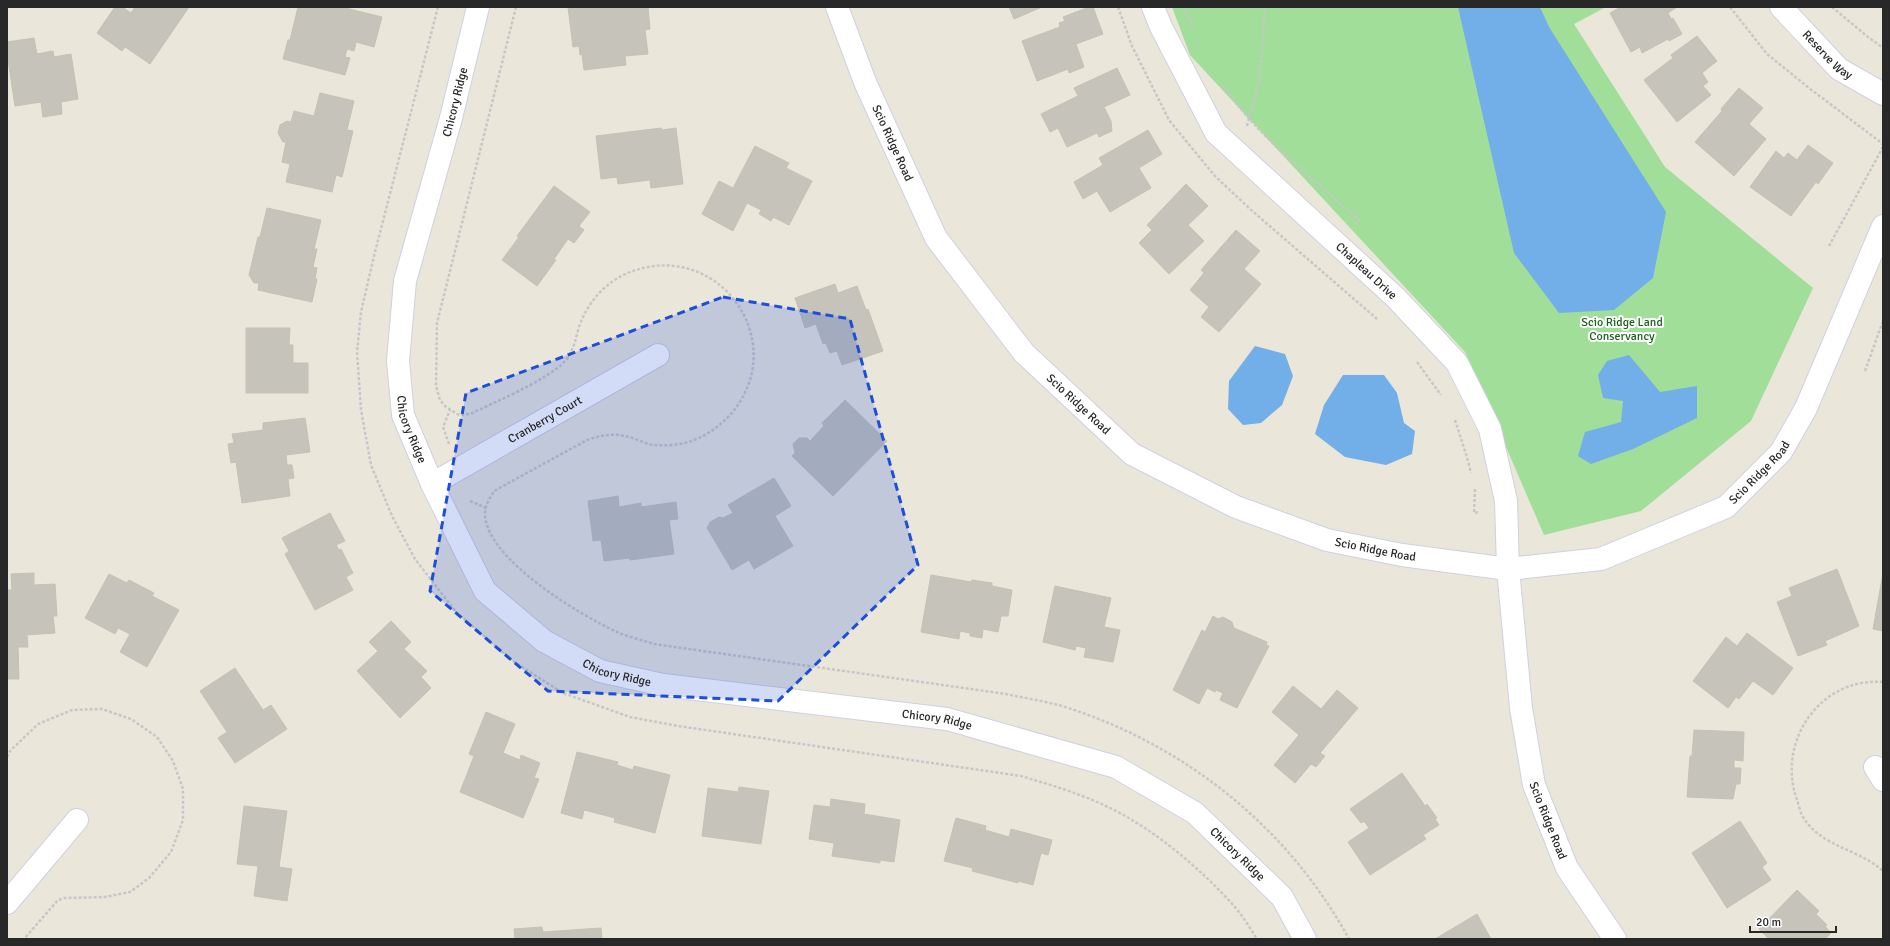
<svg xmlns="http://www.w3.org/2000/svg" width="1890" height="946" font-family="Signika,sans-serif">
<style>
.green{fill:#a1de99}
.water{fill:#72aee7}
.building{fill:#c5c3ba;stroke:#c5c2b4}
.lines{fill:none;stroke-linecap:round;stroke-linejoin:round}
.street-casing{stroke:#d0d0e0;stroke-width:24}
.secondary-casing{stroke:#d0d0e0;stroke-width:24}
.path{stroke:#c7c7c7;stroke-width:2.5;stroke-dasharray:3 2;stroke-linecap:butt}
.street{stroke:#fff;stroke-width:22}
.secondary{stroke:#fff;stroke-width:22}
.marked{fill:#1d4ed8;fill-opacity:0.2;stroke:#1d4ed8;stroke-width:3;stroke-dasharray:8 5;stroke-linejoin:round}
.labels{text-anchor:middle;stroke-width:4;stroke-linejoin:round;paint-order:stroke}
.street-label{font-size:12px;fill:#282828;stroke:#fff}
.park-label{font-size:12px;fill:#1d601e;stroke:#fff}
</style>
<rect width="100%" height="100%" fill="#eae6da"/>
<polygon class="green" points="1172,7 1606,7 1574,24 1665,167 1813,288 1751,421 1641,511 1544,535 1465,352 1190,55"/>
<g class="water">
<polygon points="1458,7 1540,7 1549,27 1666,212 1653,278 1614,310 1559,313 1514,253"/>
<polygon points="1255,346 1285,354 1293,376 1282,405 1261,423 1243,425 1228,409 1229,381"/>
<polygon points="1629,355 1660,392 1697,386 1697,418 1633,449 1591,464 1578,456 1585,432 1621,422 1623,401 1603,398 1598,375 1607,361"/>
<polygon points="1343,375 1384,375 1397,393 1404,423 1415,431 1412,454 1386,465 1345,457 1315,434 1324,405"/>
</g>
<g class="building">
<polygon points="115,7 122,7 131,13 135,7 189,7 150,64 125,47 122,51 97,33"/>
<polygon points="298,7 341,7 382,17 374,47 356,42 354,51 347,49 345,57 350,58 345,75 283,59 288,40 290,40"/>
<polygon points="568,7 648,7 650,29 645,30 648,54 625,56 626,65 584,70 582,54 580,55 579,46 573,47"/>
<polygon points="1009,7 1042,7 1014,19"/>
<polygon points="1089,7 1093,7 1103,34 1076,44 1084,67 1069,73 1068,69 1037,81 1022,41 1060,27 1059,23 1065,21 1063,17"/>
<polygon points="1621,7 1677,7 1668,13 1671,19 1673,18 1682,34 1669,41 1668,39 1642,53 1640,47 1631,52 1610,13"/>
<polygon points="1697,36 1717,61 1702,73 1708,82 1703,86 1711,95 1677,122 1644,80 1673,58 1671,55"/>
<polygon points="34,38 37,54 53,51 54,57 71,54 78,99 61,102 62,114 43,117 41,102 15,106 7,53 7,42"/>
<polygon points="1117,68 1130,95 1104,107 1111,121 1112,131 1099,137 1097,133 1067,147 1058,128 1050,132 1041,114 1078,96 1074,88"/>
<polygon points="1739,88 1763,108 1749,124 1766,139 1734,176 1695,142 1722,111 1721,109"/>
<polygon points="320,93 354,101 347,130 353,131 342,177 336,175 332,192 286,182 290,164 282,162 286,142 283,142 278,133 280,125 287,121 291,122 294,111 314,116"/>
<polygon points="661,128 662,130 676,128 683,184 651,188 650,180 618,184 617,177 601,179 596,136"/>
<polygon points="1148,130 1162,154 1139,168 1151,188 1110,212 1097,191 1083,199 1074,182 1103,165 1099,158"/>
<polygon points="1808,145 1833,163 1818,184 1816,182 1791,216 1750,187 1776,151 1784,158 1788,153 1797,160"/>
<polygon points="755,146 789,163 786,168 812,181 789,225 773,217 771,221 759,214 761,210 747,203 733,231 702,214 719,181 733,188"/>
<polygon points="1186,184 1208,206 1188,225 1204,241 1169,274 1139,243 1152,230 1147,225"/>
<polygon points="554,186 590,212 579,226 584,230 574,243 568,239 554,259 556,260 537,286 502,260 519,237 517,236"/>
<polygon points="267,208 321,220 314,249 317,249 313,267 317,268 315,279 317,279 312,302 258,290 259,283 254,283 249,275 258,237 260,237"/>
<polygon points="1236,230 1260,251 1244,269 1261,284 1219,332 1201,317 1209,307 1190,290 1204,273 1201,270"/>
<polygon points="835,284 838,293 857,286 866,310 868,309 883,351 842,365 837,351 830,353 826,343 823,344 816,324 805,328 795,298"/>
<polygon points="246,328 290,328 289,345 293,345 293,363 308,363 308,393 246,393"/>
<polygon points="845,400 887,441 833,496 792,456 795,453 793,444 799,438 807,438 810,441 824,426 822,423"/>
<polygon points="305,418 310,452 286,455 287,465 292,465 294,478 288,479 290,496 242,503 236,462 231,463 228,444 234,443 232,434 263,430 263,423"/>
<polygon points="774,478 791,506 775,516 793,546 754,569 749,560 732,570 707,528 710,522 719,517 723,518 733,513 728,505"/>
<polygon points="618,496 619,507 641,503 641,507 676,502 678,519 669,520 674,554 630,560 629,558 604,561 601,540 593,541 588,501"/>
<polygon points="330,513 345,541 336,545 339,550 341,549 353,573 346,577 353,590 315,610 285,554 289,551 282,538"/>
<polygon points="1837,569 1859,626 1825,641 1827,645 1798,656 1777,602 1792,596 1789,588"/>
<polygon points="34,573 34,585 55,584 57,616 53,616 55,633 27,635 28,647 18,647 19,679 7,679 7,590 12,590 11,574"/>
<polygon points="1883,573 1883,631 1873,629"/>
<polygon points="109,574 127,583 129,580 154,593 152,596 179,610 147,667 120,652 130,634 118,628 115,634 85,618"/>
<polygon points="931,575 971,582 972,580 992,583 992,586 1012,590 1008,616 1001,616 998,632 983,629 982,638 970,636 970,633 960,631 959,639 921,632"/>
<polygon points="1055,586 1111,598 1104,627 1120,630 1113,662 1084,657 1086,648 1076,646 1075,650 1043,642"/>
<polygon points="1213,616 1218,619 1223,617 1232,622 1234,628 1267,642 1266,645 1269,646 1237,708 1220,700 1223,693 1216,690 1215,692 1207,688 1199,704 1173,690 1202,630 1205,632"/>
<polygon points="391,621 411,642 404,649 427,671 421,677 431,688 400,718 357,671 378,651 369,642"/>
<polygon points="1747,633 1793,668 1773,695 1753,681 1739,699 1736,697 1728,708 1693,681 1726,637 1737,646"/>
<polygon points="235,668 263,710 271,705 287,729 235,763 218,738 227,732 200,691"/>
<polygon points="1293,686 1321,709 1337,690 1358,708 1320,753 1325,756 1316,767 1311,764 1295,783 1274,765 1299,735 1272,712"/>
<polygon points="486,712 515,724 503,753 520,760 521,755 540,763 534,778 539,779 523,818 460,792 474,756 469,754"/>
<polygon points="1694,730 1744,732 1743,761 1734,760 1734,768 1741,768 1740,784 1736,784 1733,799 1687,797 1690,756 1692,756"/>
<polygon points="577,752 618,762 617,765 633,770 634,766 670,775 655,833 614,822 615,818 584,810 582,819 561,813"/>
<polygon points="1402,773 1425,806 1427,804 1437,818 1435,819 1439,825 1423,835 1426,839 1370,875 1348,842 1369,828 1364,821 1361,823 1350,809"/>
<polygon points="739,787 769,791 761,844 702,836 708,788 738,792"/>
<polygon points="831,799 865,804 864,814 900,820 894,862 880,860 880,863 832,856 834,843 809,839 814,805 830,807"/>
<polygon points="244,806 287,811 279,867 292,869 287,901 254,896 258,866 237,864"/>
<polygon points="956,818 986,826 985,830 1009,837 1011,829 1052,840 1048,855 1041,853 1033,885 1018,881 1018,883 972,871 973,868 944,861"/>
<polygon points="1740,821 1767,863 1762,867 1771,880 1727,908 1692,853"/>
<polygon points="1797,890 1819,911 1816,914 1827,925 1825,926 1831,933 1826,938 1827,939 1769,939 1759,929"/>
<polygon points="1477,914 1491,939 1435,939"/>
<polygon points="542,927 543,932 601,928 602,939 515,939 514,929"/>
</g>
<g class="lines">
<g class="street-casing">
<g id="street">
<path id="s1" d="M478 7 451 118 405 281 398 361 403 415 432 484 485 591 544 641 600 671 663 685 947 719 1116 767 1195 813 1282 897 1305 939"/>
<path id="s2" d="M1153 7 1161 27 1216 133 1396 298 1457 363 1490 429 1506 501 1508 569 1601 559 1726 507 1781 452 1806 408 1883 226"/>
<path id="s3" d="M1781 7 1839 69 1883 94"/>
<path id="s4" d="M432 484 658 355"/>
<polyline points="1875,767 1883,780"/>
<polyline points="7,903 77,820"/>
</g>
</g>
<g class="secondary-casing">
<g id="secondary">
<path id="s5" d="M837 7 865 82 936 238 1024 353 1132 454 1236 507 1327 540 1402 555 1508 569 1521 708 1534 785 1567 868 1615 939"/>
</g>
</g>
<g class="path">
<path d="M438 7 374 256 361 312 357 352 361 410 371 465 392 516 415 559 456 612 511 660 563 693 630 717 678 726 1021 776C1051 785 1082 794 1110 808 1154 829 1202 870 1234 906 1243 916 1250 928 1257 939"/>
<path d="M516 7 437 323 436 386 440 400 446 407 459 415 470 414C495 402 548 380 565 361 574 351 575 340 579 327 588 301 607 280 633 271 722 240 793 346 729 416 719 426 708 435 694 440 683 445 665 446 654 445 644 444 634 437 624 436 611 433 599 436 587 440L494 491C490 498 485 505 485 514 486 559 580 615 617 632 628 637 642 640 654 644L1006 694C1024 698 1044 701 1062 706 1184 744 1288 827 1349 939"/>
<polyline points="1118,7 1132,46 1169,120 1191,147 1215,176 1250,209 1377,319"/>
<polyline points="1185,7 1193,28"/>
<polyline points="1730,7 1767,54 1809,88 1883,144"/>
<polyline points="1832,7 1868,37 1883,48"/>
<path d="M1223 85C1259 138 1311 177 1359 220L1354 225"/>
<polyline points="1247,126 1260,78 1265,7"/>
<polyline points="1829,246 1883,147"/>
<polyline points="1417,362 1441,395"/>
<polyline points="1865,371 1883,321"/>
<polyline points="1455,420 1466,454 1471,473"/>
<polyline points="449,444 443,427 450,410"/>
<polyline points="1475,489 1474,513 1480,512"/>
<polyline points="470,501 486,508"/>
<path d="M1883 682C1820 677 1776 742 1797 800 1799 805 1800 812 1803 817 1821 847 1859 849 1883 871"/>
<polyline points="7,757 10,751 38,724 72,710 102,709 131,719 157,737 173,761 183,789 183,820 171,852 149,878 130,892 105,897 64,898 58,900 24,939"/>
</g>
<use href="#street" class="street"/>
<use href="#secondary" class="secondary"/>
</g>
<path class="marked" d="M723 297 850 319 918 565 778 701 548 691 430 591 466 393Z"/>
<g class="labels">
<g class="street-label">
<text dy="4" stroke="none"><textPath href="#s3" startOffset="67">Reserve Way</textPath></text>
<text transform="translate(455 102) rotate(-76)" y="4">Chicory Ridge</text>
<text dy="4" stroke="none"><textPath href="#s5" startOffset="147">Scio Ridge Road</textPath></text>
<text dy="4" stroke="none"><textPath href="#s2" startOffset="345">Chapleau Drive</textPath></text>
<text dy="4" stroke="none"><textPath href="#s5" startOffset="471">Scio Ridge Road</textPath></text>
<text dy="4" stroke="none"><textPath href="#s4" startOffset="130">Cranberry Court</textPath></text>
<text dy="4" stroke="none"><textPath href="#s1" startOffset="434">Chicory Ridge</textPath></text>
<text dy="4" stroke="none"><textPath href="#s2" startOffset="967">Scio Ridge Road</textPath></text>
<text dy="4" stroke="none"><textPath href="#s5" startOffset="807">Scio Ridge Road</textPath></text>
<text dy="4" stroke="none"><textPath href="#s1" startOffset="770">Chicory Ridge</textPath></text>
<text dy="4" stroke="none"><textPath href="#s1" startOffset="1094">Chicory Ridge</textPath></text>
<text dy="4" stroke="none"><textPath href="#s5" startOffset="1197">Scio Ridge Road</textPath></text>
<text dy="4" stroke="none"><textPath href="#s1" startOffset="1430">Chicory Ridge</textPath></text>
</g>
<g class="park-label">
<text x="1622" y="326">Scio Ridge Land<tspan x="1622" dy="14">Conservancy</tspan></text>
</g>
</g>
<rect width="1890" height="946" fill="none" stroke="#282828" stroke-width="16"/>
<path d="M1750 926v6h86v-6" fill="none" stroke="#282828" stroke-width="2"/>
<text x="1756" y="926" font-size="12" fill="#282828" stroke="#ffffff" stroke-width="3" paint-order="stroke">20 m</text>
</svg>
